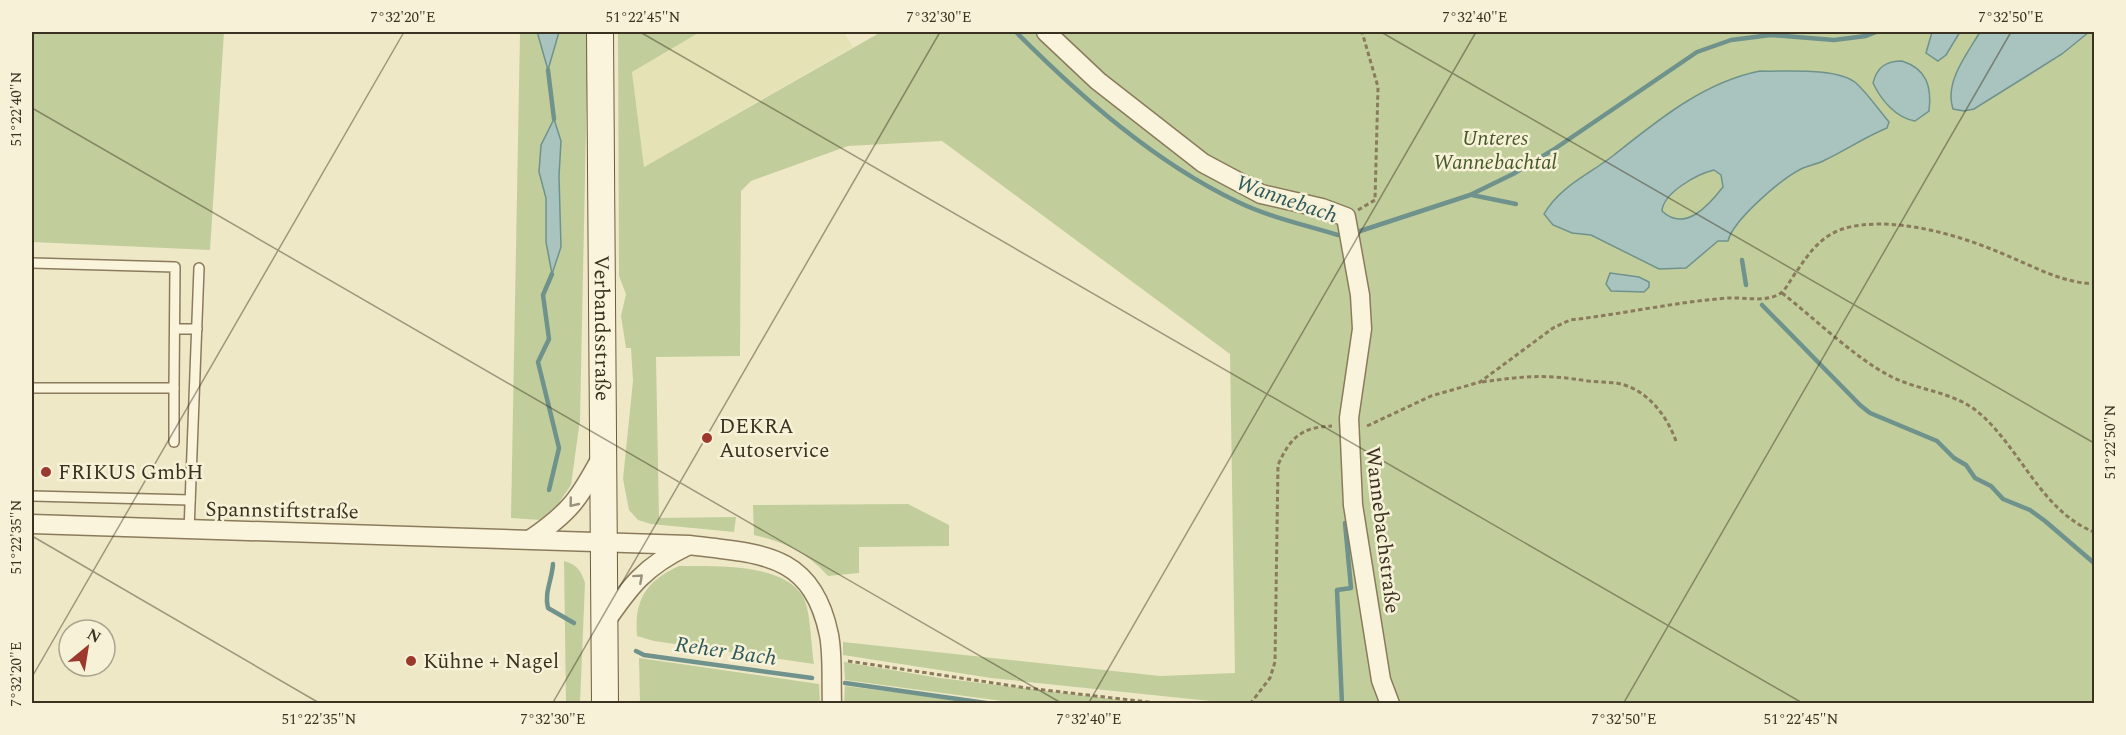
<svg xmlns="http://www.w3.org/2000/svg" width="2126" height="735" font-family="Spectral,serif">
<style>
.farmland{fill:#e5e3b5}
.green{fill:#c1ce9b}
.water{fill:#a9c3be;stroke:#6f928d;stroke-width:1.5;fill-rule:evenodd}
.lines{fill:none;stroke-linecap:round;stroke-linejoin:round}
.stream{stroke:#6f928d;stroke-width:4.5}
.lane-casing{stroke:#8b7b5c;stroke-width:12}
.street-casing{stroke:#8b7b5c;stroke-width:21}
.secondary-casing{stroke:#6d5c3f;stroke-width:28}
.path{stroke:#8b7b5c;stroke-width:3;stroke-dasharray:4.5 3;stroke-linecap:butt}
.lane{stroke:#f9f4db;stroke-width:9}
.street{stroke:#f9f4db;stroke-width:18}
.secondary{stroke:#f9f4db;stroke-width:26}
.oneway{stroke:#9a927e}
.ticks{fill:none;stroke:#3b3120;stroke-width:1.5;stroke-opacity:0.45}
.poi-dot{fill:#9b392c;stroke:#f6f1d7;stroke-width:2}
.labels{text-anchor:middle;stroke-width:5;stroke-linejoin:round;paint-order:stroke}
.park-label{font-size:21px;font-style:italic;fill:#455826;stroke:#f6f1d7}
.street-label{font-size:21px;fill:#3b3120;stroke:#f6f1d7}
.poi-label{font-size:21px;fill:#3b3120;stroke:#f6f1d7;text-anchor:start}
.water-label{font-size:22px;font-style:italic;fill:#2f585b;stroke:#f6f1d7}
.neatline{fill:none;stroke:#3b3120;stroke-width:2}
.ticks-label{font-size:15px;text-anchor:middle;fill:#3b3120}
</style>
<rect width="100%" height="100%" fill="#efe8c7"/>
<polygon class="farmland" points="700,32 844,32 853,47 644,167 632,72"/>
<g class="green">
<polygon points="32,32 224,32 210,250 32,242"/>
<polygon points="520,32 588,32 580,420 571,485 558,504 540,520 511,518"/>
<polygon points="618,32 700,32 632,72 644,167 881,32 1040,32 1096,85 1202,167 1260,197 1321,210 1339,218 1351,268 1358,330 1347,426 1356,423 1367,328 1362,270 1352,238 1351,216 1323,205 1262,191 1205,161 1101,79 1051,32 2094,32 2094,703 1229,703 991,678 843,655 843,642 1160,676 1235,673 1230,354 942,141 848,146 751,181 741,191 740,356 656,357 659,518 736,517 734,532 651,524 638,520 629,510 623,479 633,381 631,348 626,348 621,316 626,294 619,276"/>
<path d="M908 504 949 525V546L859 547V573L828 576C807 552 784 542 754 535L753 505Z"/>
<path d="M564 561C577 565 581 570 585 583L580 703H566Z"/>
<path d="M679 566C714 566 781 563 802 595 811 608 811 647 814 664L654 641 637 636C634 600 646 581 679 566Z"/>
<polygon points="639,658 819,684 820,703 640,703"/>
<polygon points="844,662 940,678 1145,703 1017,703 845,680"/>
<polygon points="845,686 984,703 844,703"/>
</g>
<g class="water">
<polygon points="538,32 559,32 548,70 538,35"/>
<polygon points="1932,32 1960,32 1946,55 1938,61 1926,53"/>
<path d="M1980 32H2089L2062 54 1974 109 1964 111 1953 109C1944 82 1967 54 1980 32Z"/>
<path d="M1902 61C1927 69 1932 87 1929 111L1915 121C1896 118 1881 100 1873 83 1877 67 1886 61 1902 61Z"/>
<path d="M1760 71C1785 72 1837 67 1856 83 1868 94 1878 109 1889 122L1887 128C1865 137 1846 150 1825 160 1818 164 1810 165 1803 168 1782 178 1733 220 1728 241H1718L1686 268 1659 269 1591 235 1572 233 1553 225 1544 214C1560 186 1590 174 1614 155 1658 120 1704 82 1760 71ZM1714 170 1721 175 1723 187C1709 205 1685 233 1662 211 1663 193 1697 174 1714 170Z"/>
<polygon points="554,119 561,141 559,176 561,247 552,274 546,242 546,198 539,172 541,145"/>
<polygon points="1610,273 1639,277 1649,282 1649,287 1644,292 1611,291 1606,284"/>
</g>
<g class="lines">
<g class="stream">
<path d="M1016 32C1080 96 1154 162 1238 202 1269 217 1305 225 1338 235L1346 234"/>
<polyline points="548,70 554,119"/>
<polyline points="1472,195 1516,204"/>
<polyline points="1354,233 1470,195 1513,174 1553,150 1697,52 1731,40 1771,35 1834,40 1866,36 1876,32"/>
<polyline points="1742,260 1746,285"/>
<polyline points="1762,305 1860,405 1870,413 1937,441 1954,458 1966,465 1975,478 1991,486 2003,499 2030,510 2045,521 2094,563"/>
<polyline points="549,490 559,448 538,362 549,339 543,295 552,274"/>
<path d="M553 564C552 580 544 593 548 608L574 623"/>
<polyline points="636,651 644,655 812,678"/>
<polyline points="845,683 993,704"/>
<polyline points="1342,704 1337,590 1351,588 1345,523"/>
</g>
<g class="lane-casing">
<g id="lane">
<polyline points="32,263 175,267 174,388 32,388"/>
<polyline points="175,329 197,329"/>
<polyline points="174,388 174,442"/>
<polyline points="32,496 190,500"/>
<polyline points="189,531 199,268"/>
</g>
</g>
<g class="street-casing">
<g id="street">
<polyline points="1046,32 1098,81 1203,163 1261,194 1322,208 1346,217 1360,295 1362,329 1349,418 1353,505 1381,680 1390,704"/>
<path d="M32 524 689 545C760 554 812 552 829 635 833 656 831 681 832 704"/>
<path d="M531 539C570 512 579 499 601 458"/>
<path d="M604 624C630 586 645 566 687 546"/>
</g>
</g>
<g class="secondary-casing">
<g id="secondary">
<path id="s1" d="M600 32 605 704"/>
</g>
</g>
<g class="path">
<polyline points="1358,210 1375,200 1378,87 1362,32"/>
<path d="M1782 293C1814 318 1855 358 1890 376 1919 391 1952 391 1978 412 2020 447 2041 511 2094 532"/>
<path d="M1482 382C1525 376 1544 374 1588 381 1597 382 1607 382 1616 383 1646 388 1666 414 1676 441"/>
<path d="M1367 426 1431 396 1480 382 1553 328 1570 320C1623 314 1675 302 1728 298 1744 297 1767 303 1781 293 1787 288 1792 277 1797 271 1820 236 1835 225 1878 224 1919 224 1963 237 2001 253 2033 266 2059 282 2094 284"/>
<polyline points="848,661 1027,688 1165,704"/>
<path d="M1250 704 1270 678 1275 662 1278 465C1290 438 1301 427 1332 426"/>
</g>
<use href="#lane" class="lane"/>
<use href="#street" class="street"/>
<use href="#secondary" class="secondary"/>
</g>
<defs><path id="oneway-chevron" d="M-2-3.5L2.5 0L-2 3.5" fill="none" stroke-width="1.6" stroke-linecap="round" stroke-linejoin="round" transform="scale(1.5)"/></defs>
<g class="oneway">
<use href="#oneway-chevron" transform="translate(573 503) rotate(129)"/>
<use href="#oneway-chevron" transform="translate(639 578) rotate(-42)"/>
</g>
<path class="ticks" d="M640 32 1804 704M1381 32 2094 443M32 108 1063 704M32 536 321 704M32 677 404 32M552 704 940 32M1088 704 1476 32M1623 704 2011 32"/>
<g class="poi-dot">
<circle cx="707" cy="438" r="6"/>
<circle cx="46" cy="472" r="6"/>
<circle cx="411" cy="661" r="6"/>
</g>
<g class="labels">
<g class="park-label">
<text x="1495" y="145">Unteres<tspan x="1495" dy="24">Wannebachtal</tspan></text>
</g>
<g class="street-label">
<text dy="7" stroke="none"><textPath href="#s1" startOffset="296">Verbandsstraße</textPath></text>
<text transform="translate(282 510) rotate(1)" y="7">Spannstiftstraße</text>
<text transform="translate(1383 530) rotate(83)" y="7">Wannebachstraße</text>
</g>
<g class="poi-label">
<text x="719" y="433">DEKRA<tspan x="719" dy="24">Autoservice</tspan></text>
<text x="58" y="479">FRIKUS GmbH</text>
<text x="423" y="668">Kühne + Nagel</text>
</g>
<g class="water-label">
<text transform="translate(1287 198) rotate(19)" y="8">Wannebach</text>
<text transform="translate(726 650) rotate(8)" y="8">Reher Bach</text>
</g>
</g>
<rect width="2126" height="735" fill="none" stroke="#f6f1d7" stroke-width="66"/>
<g transform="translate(87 648) rotate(30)"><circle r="28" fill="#f6f1d7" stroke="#aba48e" stroke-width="1.5"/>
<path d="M0-4.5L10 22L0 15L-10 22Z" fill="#9b392c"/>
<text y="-9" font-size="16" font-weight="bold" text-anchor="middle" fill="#3b3120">N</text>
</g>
<rect x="33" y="33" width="2060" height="669" class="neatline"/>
<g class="ticks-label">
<text x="403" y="22">7°32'20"E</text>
<text x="643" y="22">51°22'45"N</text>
<text x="939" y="22">7°32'30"E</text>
<text x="1475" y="22">7°32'40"E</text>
<text x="2011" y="22">7°32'50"E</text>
<text transform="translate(16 109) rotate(-90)" y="5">51°22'40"N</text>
<text transform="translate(2110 442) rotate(-90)" y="5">51°22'50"N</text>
<text transform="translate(16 537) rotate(-90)" y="5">51°22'35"N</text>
<text transform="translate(16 674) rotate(-90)" y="5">7°32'20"E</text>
<text x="319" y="724">51°22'35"N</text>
<text x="553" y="724">7°32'30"E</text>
<text x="1089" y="724">7°32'40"E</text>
<text x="1624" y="724">7°32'50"E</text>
<text x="1801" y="724">51°22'45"N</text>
</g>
</svg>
